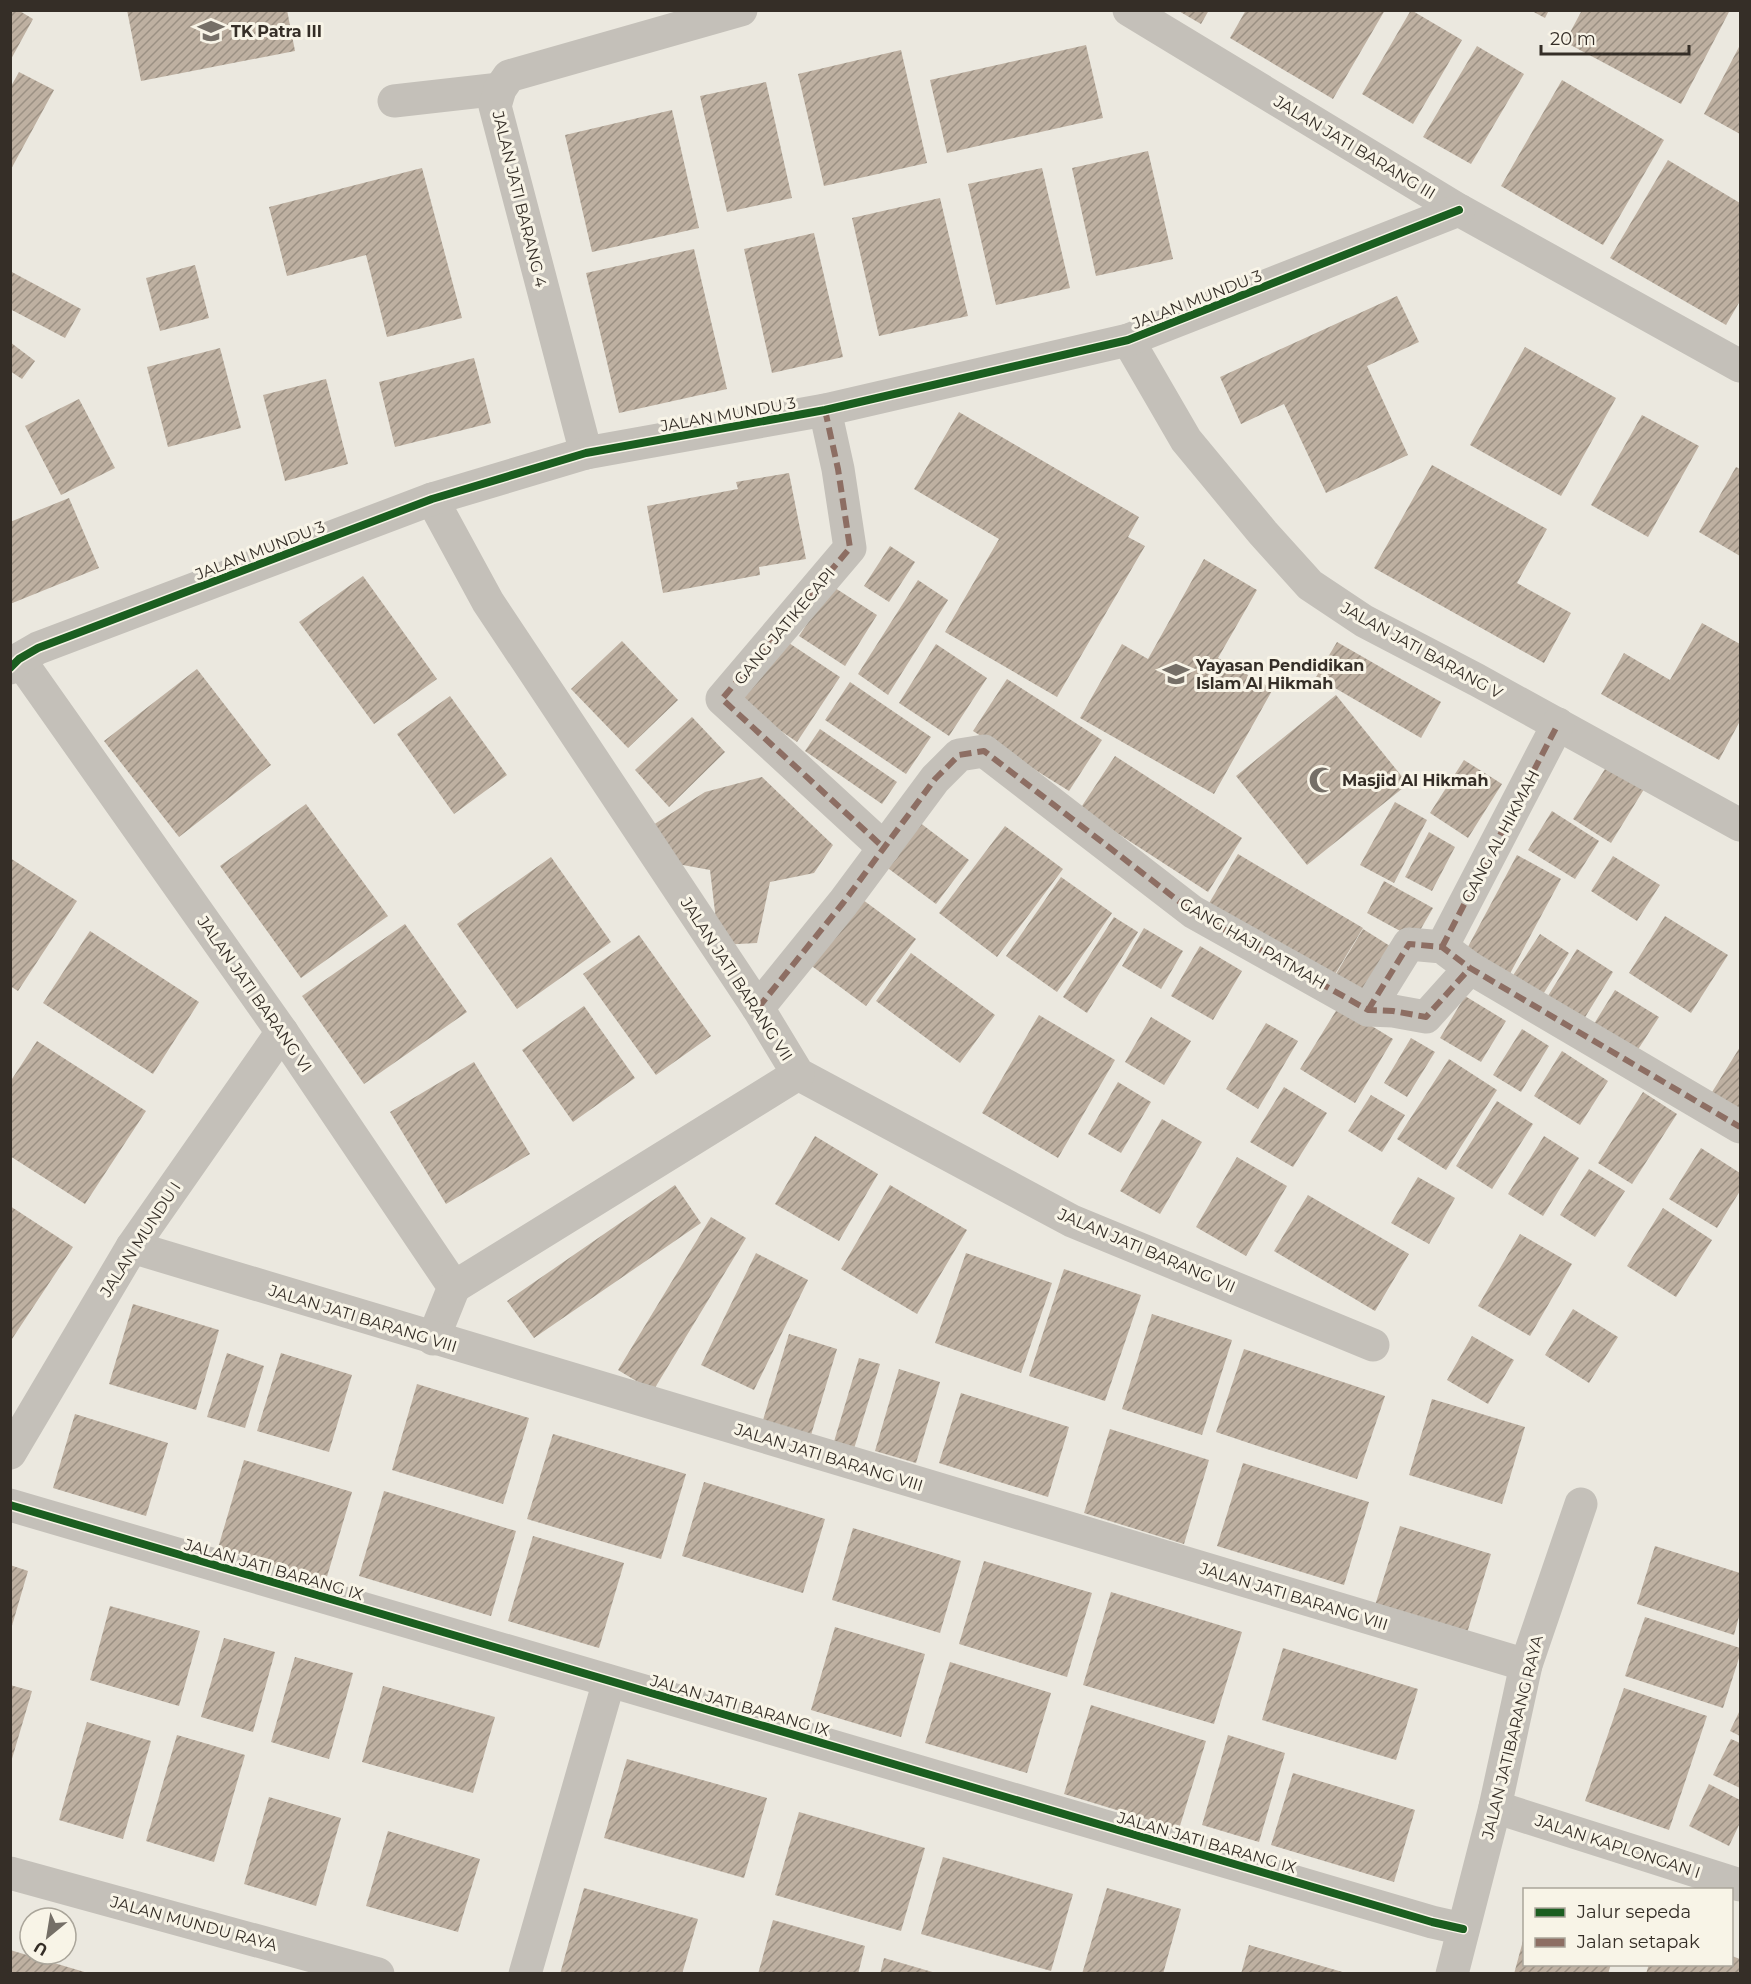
<svg xmlns="http://www.w3.org/2000/svg" width="1751" height="1984" font-family="Montserrat,sans-serif">
<style>
.building{fill:url(#building-hatch)}
.lines{fill:none;stroke-linecap:round;stroke-linejoin:round}
.minor{stroke:#c4c0b9;stroke-width:33}
.quiet{stroke:#8d6e63;stroke-width:6;stroke-dasharray:12 6;stroke-linecap:butt}
.cycleway-casing{stroke:#f8f4e7;stroke-width:11}
.cycleway{stroke:#1b5e20;stroke-width:8}
.labels{text-anchor:middle;stroke-width:6;stroke-linejoin:round;paint-order:stroke}
.poi-label{font-size:16px;font-weight:bold;fill:#352e27;stroke:#f8f4e7;text-anchor:start}
.street-label{font-size:16px;fill:#352e27;stroke:#f8f4e7}
</style>
<defs>
<pattern id="building-hatch" width="6" height="6" patternUnits="userSpaceOnUse" patternTransform="scale(1.5)"><rect width="6" height="6" fill="#beb0a1"/><path d="M-1 1l2-2M0 6l6-6M5 7l2-2" fill="none" stroke="#9b9083"/></pattern>
</defs>
<rect width="100%" height="100%" fill="#ebe8df"/>
<g class="building">
<polygon points="10,10 18,10 33,19 10,61"/>
<polygon points="127,10 287,10 295,51 141,81"/>
<polygon points="1177,10 1209,10 1201,24"/>
<polygon points="1246,10 1385,10 1333,99 1230,38"/>
<polygon points="1411,10 1462,40 1413,124 1362,94"/>
<polygon points="1530,10 1549,10 1545,18"/>
<polygon points="1582,10 1730,10 1681,104 1565,42"/>
<polygon points="1086,45 1103,118 947,153 930,80"/>
<polygon points="1740,45 1740,134 1704,114"/>
<polygon points="1477,46 1524,74 1471,164 1423,137"/>
<polygon points="901,50 927,163 824,186 798,74"/>
<polygon points="19,72 54,90 10,171 10,88"/>
<polygon points="1562,80 1664,140 1603,245 1501,186"/>
<polygon points="766,82 792,198 727,212 700,96"/>
<polygon points="672,110 699,228 592,252 565,135"/>
<polygon points="1148,151 1173,259 1096,276 1072,168"/>
<polygon points="1668,160 1740,203 1740,301 1726,325 1610,258"/>
<polygon points="422,168 462,318 387,337 366,255 287,276 269,207"/>
<polygon points="1042,168 1070,288 996,305 968,184"/>
<polygon points="940,198 968,316 879,336 852,218"/>
<polygon points="814,233 843,357 772,373 744,249"/>
<polygon points="694,249 727,389 619,413 586,273"/>
<polygon points="195,265 209,318 160,331 146,278"/>
<polygon points="10,271 81,309 65,338 10,309"/>
<polygon points="1397,296 1419,342 1367,366 1408,455 1326,493 1284,404 1241,424 1220,377"/>
<polygon points="10,342 35,361 22,379 10,371"/>
<polygon points="1525,347 1616,398 1561,496 1470,445"/>
<polygon points="220,348 241,428 168,447 147,367"/>
<polygon points="474,358 491,423 395,447 379,382"/>
<polygon points="326,379 348,464 285,481 263,395"/>
<polygon points="79,399 115,468 61,495 25,426"/>
<polygon points="959,412 1139,517 1128,537 1145,546 1057,697 945,632 999,539 914,489"/>
<polygon points="1642,415 1699,446 1648,537 1591,505"/>
<polygon points="1432,465 1547,529 1517,583 1571,613 1544,663 1374,568"/>
<polygon points="1736,467 1740,469 1740,556 1699,532"/>
<polygon points="789,473 806,559 759,567 760,575 663,593 647,506 738,489 736,482"/>
<polygon points="69,498 99,568 10,604 10,522"/>
<polygon points="890,546 915,562 889,602 864,586"/>
<polygon points="1204,559 1257,590 1218,658 1273,689 1214,794 1080,718 1122,644 1148,659"/>
<polygon points="363,576 437,679 374,724 299,622"/>
<polygon points="918,580 948,600 888,695 858,674"/>
<polygon points="832,586 877,615 845,666 799,636"/>
<polygon points="1702,623 1740,644 1740,721 1719,760 1601,694 1624,653 1670,680"/>
<polygon points="783,639 840,677 797,742 740,703"/>
<polygon points="622,641 678,700 628,748 571,689"/>
<polygon points="1337,642 1441,702 1421,738 1316,677"/>
<polygon points="936,644 987,678 949,736 899,703"/>
<polygon points="197,669 271,765 179,837 104,741"/>
<polygon points="1007,679 1102,740 1069,791 973,731"/>
<polygon points="850,682 931,737 906,774 825,720"/>
<polygon points="1336,695 1408,784 1307,865 1236,776"/>
<polygon points="450,696 507,775 454,814 397,734"/>
<polygon points="692,717 725,752 669,807 635,770"/>
<polygon points="820,729 897,782 882,804 805,751"/>
<polygon points="1115,756 1242,838 1208,892 1080,809"/>
<polygon points="1612,758 1649,781 1611,843 1573,819"/>
<polygon points="1464,760 1502,784 1468,838 1430,813"/>
<polygon points="762,777 833,845 814,873 770,882 757,943 719,945 710,870 672,863 653,825 705,792"/>
<polygon points="1395,802 1427,820 1394,883 1360,865"/>
<polygon points="306,804 388,916 301,978 220,866"/>
<polygon points="1552,811 1599,841 1575,879 1528,850"/>
<polygon points="919,822 969,860 936,904 885,866"/>
<polygon points="1005,826 1063,869 997,957 939,913"/>
<polygon points="1429,832 1455,847 1432,891 1405,877"/>
<polygon points="1238,854 1363,928 1332,979 1208,905"/>
<polygon points="1517,855 1561,879 1506,981 1462,958"/>
<polygon points="1613,856 1660,885 1637,921 1591,891"/>
<polygon points="551,857 611,942 517,1009 457,924"/>
<polygon points="10,858 77,901 18,991 10,986"/>
<polygon points="1061,877 1112,913 1057,992 1006,956"/>
<polygon points="1384,881 1433,908 1415,939 1367,913"/>
<polygon points="859,897 916,939 866,1006 809,964"/>
<polygon points="1665,916 1728,955 1691,1013 1629,973"/>
<polygon points="1114,917 1138,932 1087,1013 1063,997"/>
<polygon points="405,924 467,1012 364,1084 302,996"/>
<polygon points="1144,928 1183,951 1161,989 1122,966"/>
<polygon points="1363,929 1401,953 1374,997 1336,974"/>
<polygon points="90,931 199,1002 153,1074 43,1003"/>
<polygon points="1540,934 1569,953 1540,999 1510,980"/>
<polygon points="639,935 711,1036 656,1075 583,974"/>
<polygon points="1200,946 1242,971 1213,1020 1171,996"/>
<polygon points="1577,949 1613,972 1579,1027 1543,1004"/>
<polygon points="911,953 995,1015 960,1063 876,1001"/>
<polygon points="1615,990 1659,1017 1637,1051 1594,1024"/>
<polygon points="1465,996 1506,1021 1481,1062 1440,1038"/>
<polygon points="584,1006 635,1078 573,1122 522,1050"/>
<polygon points="1339,1006 1393,1039 1355,1103 1300,1069"/>
<polygon points="1039,1015 1115,1060 1058,1158 982,1113"/>
<polygon points="1151,1017 1191,1041 1164,1085 1125,1062"/>
<polygon points="1266,1023 1298,1041 1258,1109 1226,1089"/>
<polygon points="1522,1029 1549,1046 1521,1092 1493,1075"/>
<polygon points="1411,1038 1435,1052 1407,1097 1384,1083"/>
<polygon points="37,1041 146,1111 85,1204 10,1156 10,1082"/>
<polygon points="1740,1047 1740,1117 1709,1097"/>
<polygon points="1562,1051 1608,1081 1580,1125 1534,1096"/>
<polygon points="1449,1059 1497,1090 1446,1170 1397,1139"/>
<polygon points="474,1062 530,1154 446,1204 390,1112"/>
<polygon points="1118,1082 1151,1102 1121,1153 1088,1134"/>
<polygon points="1284,1087 1327,1113 1293,1167 1250,1142"/>
<polygon points="1643,1092 1677,1114 1632,1184 1598,1163"/>
<polygon points="1371,1095 1405,1115 1382,1152 1348,1131"/>
<polygon points="1497,1101 1533,1124 1492,1189 1456,1166"/>
<polygon points="1162,1119 1202,1142 1160,1214 1120,1191"/>
<polygon points="815,1136 878,1174 839,1241 775,1204"/>
<polygon points="1544,1136 1579,1158 1543,1216 1508,1194"/>
<polygon points="1701,1148 1740,1173 1740,1191 1717,1228 1669,1199"/>
<polygon points="1237,1157 1287,1186 1246,1256 1196,1227"/>
<polygon points="1589,1169 1625,1191 1595,1237 1560,1215"/>
<polygon points="1418,1177 1455,1198 1429,1244 1391,1223"/>
<polygon points="675,1185 701,1223 534,1338 507,1301"/>
<polygon points="890,1185 967,1230 917,1314 841,1269"/>
<polygon points="1308,1195 1409,1254 1375,1311 1274,1251"/>
<polygon points="10,1206 73,1247 10,1342"/>
<polygon points="1663,1208 1712,1240 1676,1297 1627,1266"/>
<polygon points="711,1217 746,1238 653,1391 618,1370"/>
<polygon points="1520,1234 1572,1264 1530,1336 1478,1306"/>
<polygon points="756,1253 808,1280 754,1390 701,1365"/>
<polygon points="966,1253 1052,1283 1021,1373 935,1343"/>
<polygon points="1064,1269 1141,1295 1105,1401 1029,1376"/>
<polygon points="133,1304 219,1330 196,1410 109,1384"/>
<polygon points="1573,1309 1618,1337 1589,1383 1545,1355"/>
<polygon points="1152,1314 1232,1340 1202,1435 1122,1409"/>
<polygon points="789,1334 837,1349 811,1435 763,1420"/>
<polygon points="1472,1336 1514,1360 1488,1404 1447,1380"/>
<polygon points="1244,1349 1385,1396 1357,1479 1216,1432"/>
<polygon points="227,1353 264,1366 245,1428 207,1417"/>
<polygon points="281,1353 352,1375 329,1452 257,1431"/>
<polygon points="859,1358 880,1364 853,1452 833,1445"/>
<polygon points="899,1369 940,1382 916,1463 875,1451"/>
<polygon points="417,1384 529,1418 503,1504 392,1470"/>
<polygon points="961,1393 1069,1427 1048,1497 939,1463"/>
<polygon points="1432,1399 1525,1427 1502,1504 1409,1475"/>
<polygon points="75,1414 168,1443 146,1516 53,1488"/>
<polygon points="1110,1429 1209,1460 1184,1544 1084,1513"/>
<polygon points="553,1434 686,1474 661,1559 527,1519"/>
<polygon points="244,1460 352,1492 326,1580 218,1548"/>
<polygon points="1243,1463 1369,1502 1344,1585 1217,1546"/>
<polygon points="704,1482 825,1519 803,1593 682,1556"/>
<polygon points="384,1491 516,1531 491,1616 359,1576"/>
<polygon points="1400,1526 1491,1554 1464,1643 1372,1615"/>
<polygon points="853,1528 961,1561 940,1633 832,1600"/>
<polygon points="533,1536 624,1563 599,1648 508,1621"/>
<polygon points="1655,1546 1740,1573 1740,1613 1734,1635 1637,1604"/>
<polygon points="984,1561 1092,1593 1067,1677 959,1644"/>
<polygon points="10,1565 28,1571 11,1629 10,1629"/>
<polygon points="1111,1592 1242,1632 1214,1724 1083,1685"/>
<polygon points="110,1606 200,1631 179,1706 90,1680"/>
<polygon points="1645,1617 1740,1648 1740,1655 1723,1708 1625,1676"/>
<polygon points="835,1627 925,1654 901,1737 811,1710"/>
<polygon points="224,1638 275,1652 253,1732 201,1717"/>
<polygon points="1283,1648 1418,1689 1396,1760 1262,1720"/>
<polygon points="295,1657 353,1673 329,1759 271,1742"/>
<polygon points="950,1662 1051,1693 1027,1773 925,1743"/>
<polygon points="10,1685 32,1691 11,1762 10,1762"/>
<polygon points="383,1686 495,1717 473,1793 362,1762"/>
<polygon points="1624,1688 1707,1716 1669,1830 1585,1801"/>
<polygon points="1091,1705 1206,1741 1179,1829 1064,1794"/>
<polygon points="1740,1710 1740,1736 1730,1731"/>
<polygon points="87,1722 151,1741 123,1839 59,1820"/>
<polygon points="177,1735 245,1755 214,1862 146,1841"/>
<polygon points="1228,1735 1285,1753 1259,1842 1202,1825"/>
<polygon points="1731,1739 1740,1743 1740,1788 1713,1775"/>
<polygon points="627,1759 767,1798 744,1878 604,1838"/>
<polygon points="1293,1773 1415,1810 1394,1882 1271,1845"/>
<polygon points="1709,1784 1740,1800 1740,1823 1729,1846 1689,1826"/>
<polygon points="269,1797 341,1818 316,1906 244,1884"/>
<polygon points="799,1812 925,1848 901,1931 775,1895"/>
<polygon points="388,1831 480,1859 458,1932 366,1906"/>
<polygon points="943,1857 1073,1894 1051,1971 921,1934"/>
<polygon points="584,1888 698,1919 682,1974 560,1974"/>
<polygon points="1107,1888 1181,1909 1163,1974 1082,1974"/>
<polygon points="773,1920 865,1946 858,1974 758,1974"/>
<polygon points="1524,1937 1524,1964 1611,1964 1608,1974 1514,1974"/>
<polygon points="1249,1945 1346,1973 1346,1974 1241,1974"/>
<polygon points="10,1950 88,1973 87,1974 10,1974"/>
<polygon points="1732,1956 1740,1959 1740,1974 1646,1974 1649,1964 1732,1964"/>
<polygon points="884,1958 936,1973 936,1974 880,1974"/>
</g>
<g class="lines">
<g class="minor">
<polyline points="1129,10 1459,210 1740,366"/>
<polyline points="394,101 500,89"/>
<polyline points="1128,340 1186,440 1263,533 1310,585 1364,621 1477,680 1740,825"/>
<polyline points="825,410 838,469 850,548 722,699 884,848"/>
<polyline points="586,453 495,106 500,89 509,76 741,10"/>
<polyline points="432,499 488,602 758,1008 798,1074 1072,1221 1373,1345"/>
<polyline points="19,659 282,1032 454,1287 433,1339"/>
<polyline points="10,668 19,659 38,648 432,499 586,453 825,410 1128,340 1459,210"/>
<polyline points="1442,947 1558,724"/>
<polyline points="758,1008 843,903 935,779 959,755 984,751 1193,912 1368,1010 1393,1011 1426,1017 1470,968"/>
<polyline points="1368,1010 1409,944 1442,947 1470,968 1740,1127"/>
<polyline points="132,1247 1526,1665"/>
<polyline points="454,1287 798,1074"/>
<polyline points="10,1453 132,1247 282,1032"/>
<polyline points="10,1505 1432,1922 1463,1929"/>
<polyline points="1495,1807 1740,1885"/>
<polyline points="10,1873 378,1974"/>
<polyline points="525,1974 609,1681"/>
<polyline points="1452,1974 1495,1807 1526,1665 1581,1504"/>
</g>
<g class="quiet">
<polyline points="825,410 838,469 850,548 722,699 884,848"/>
<polyline points="1442,947 1558,724"/>
<polyline points="758,1008 843,903 935,779 959,755 984,751 1193,912 1368,1010 1393,1011 1426,1017 1470,968"/>
<polyline points="1368,1010 1409,944 1442,947 1470,968 1740,1127"/>
</g>
<g class="cycleway-casing">
<g id="cycleway">
<polyline points="10,668 19,659 38,648 432,499 586,453 825,410 1128,340 1459,210"/>
<polyline points="10,1505 1432,1922 1463,1929"/>
</g>
</g>
<use href="#cycleway" class="cycleway"/>
</g>
<defs>
<g id="school-bare" transform="scale(2.07)"><path d="M0-5L7-2L0 1L-7-2ZM-4 1L0 2.5L4 1V4Q0 6-4 4Z" fill="#756f67" stroke="#f8f4e7" stroke-width="2.5" paint-order="stroke"/></g>
<g id="mosque-bare" transform="scale(2.07)"><path d="M3.5-4.9A6 6 0 1 0 3.5 4.9A5 5 0 1 1 3.5-4.9Z" fill="#756f67" stroke="#f8f4e7" stroke-width="2.5" paint-order="stroke"/></g>
</defs>
<g fill-rule="evenodd">
<use href="#school-bare" x="211" y="31"/>
<use href="#school-bare" x="1176" y="674"/>
<use href="#mosque-bare" x="1322" y="780"/>
</g>
<g class="labels">
<g class="poi-label">
<text x="231" y="37">TK Patra III</text>
<text x="1196" y="671">Yayasan Pendidikan<tspan x="1196" dy="18">Islam Al Hikmah</tspan></text>
<text x="1342" y="786">Masjid Al Hikmah</text>
</g>
<g class="street-label">
<text transform="translate(1355 147) rotate(31)" y="6">JALAN JATI BARANG III</text>
<text transform="translate(520 199) rotate(76)" y="6">JALAN JATI BARANG 4</text>
<text transform="translate(1197 299) rotate(-21)" y="6">JALAN MUNDU 3</text>
<text transform="translate(728 414) rotate(-10)" y="6">JALAN MUNDU 3</text>
<text transform="translate(260 550) rotate(-21)" y="6">JALAN MUNDU 3</text>
<text transform="translate(784 626) rotate(-50)" y="6">GANG JATIKECAPI</text>
<text transform="translate(1422 650) rotate(29)" y="6">JALAN JATI BARANG V</text>
<text transform="translate(1500 836) rotate(-62)" y="6">GANG AL HIKMAH</text>
<text transform="translate(1253 943) rotate(30)" y="6">GANG HAJI PATMAH</text>
<text transform="translate(737 979) rotate(57)" y="6">JALAN JATI BARANG VII</text>
<text transform="translate(255 994) rotate(55)" y="6">JALAN JATI BARANG VI</text>
<text transform="translate(140 1239) rotate(-57)" y="6">JALAN MUNDU I</text>
<text transform="translate(1147 1250) rotate(23)" y="6">JALAN JATI BARANG VII</text>
<text transform="translate(363 1318) rotate(17)" y="6">JALAN JATI BARANG VIII</text>
<text transform="translate(829 1457) rotate(17)" y="6">JALAN JATI BARANG VIII</text>
<text transform="translate(274 1569) rotate(16)" y="6">JALAN JATI BARANG IX</text>
<text transform="translate(1294 1596) rotate(17)" y="6">JALAN JATI BARANG VIII</text>
<text transform="translate(740 1705) rotate(16)" y="6">JALAN JATI BARANG IX</text>
<text transform="translate(1512 1737) rotate(-76)" y="6">JALAN JATIBARANG RAYA</text>
<text transform="translate(1207 1842) rotate(16)" y="6">JALAN JATI BARANG IX</text>
<text transform="translate(1618 1846) rotate(18)" y="6">JALAN KAPLONGAN I</text>
<text transform="translate(194 1923) rotate(15)" y="6">JALAN MUNDU RAYA</text>
</g>
</g>
<rect width="1751" height="1984" fill="none" stroke="#352e27" stroke-width="24"/>
<rect x="1523" y="1888" width="210" height="78" fill="#f8f4e7" stroke="#aaa59a" stroke-width="1.5"/>
<rect x="1535" y="1908" width="30" height="9" fill="#1b5e20" stroke="#aaa59a" stroke-width="1.5"/>
<text x="1577" y="1918" font-size="18" fill="#352e27">Jalur sepeda</text>
<rect x="1535" y="1938" width="30" height="9" fill="#8d6e63" stroke="#aaa59a" stroke-width="1.5"/>
<text x="1577" y="1948" font-size="18" fill="#352e27">Jalan setapak</text>
<g transform="translate(48 1936) rotate(210)"><circle r="28" fill="#f8f4e7" stroke="#aaa59a" stroke-width="1.5"/>
<path d="M0-4.5L10 22L0 15L-10 22Z" fill="#756f67"/>
<text y="-9" font-size="16" font-weight="bold" text-anchor="middle" fill="#352e27">U</text>
</g>
<path d="M1541 45v9h148v-9" fill="none" stroke="#352e27" stroke-width="3"/>
<text x="1550" y="45" font-size="18" fill="#352e27" stroke="#f8f4e7" stroke-width="4.5" paint-order="stroke">20 m</text>
</svg>
